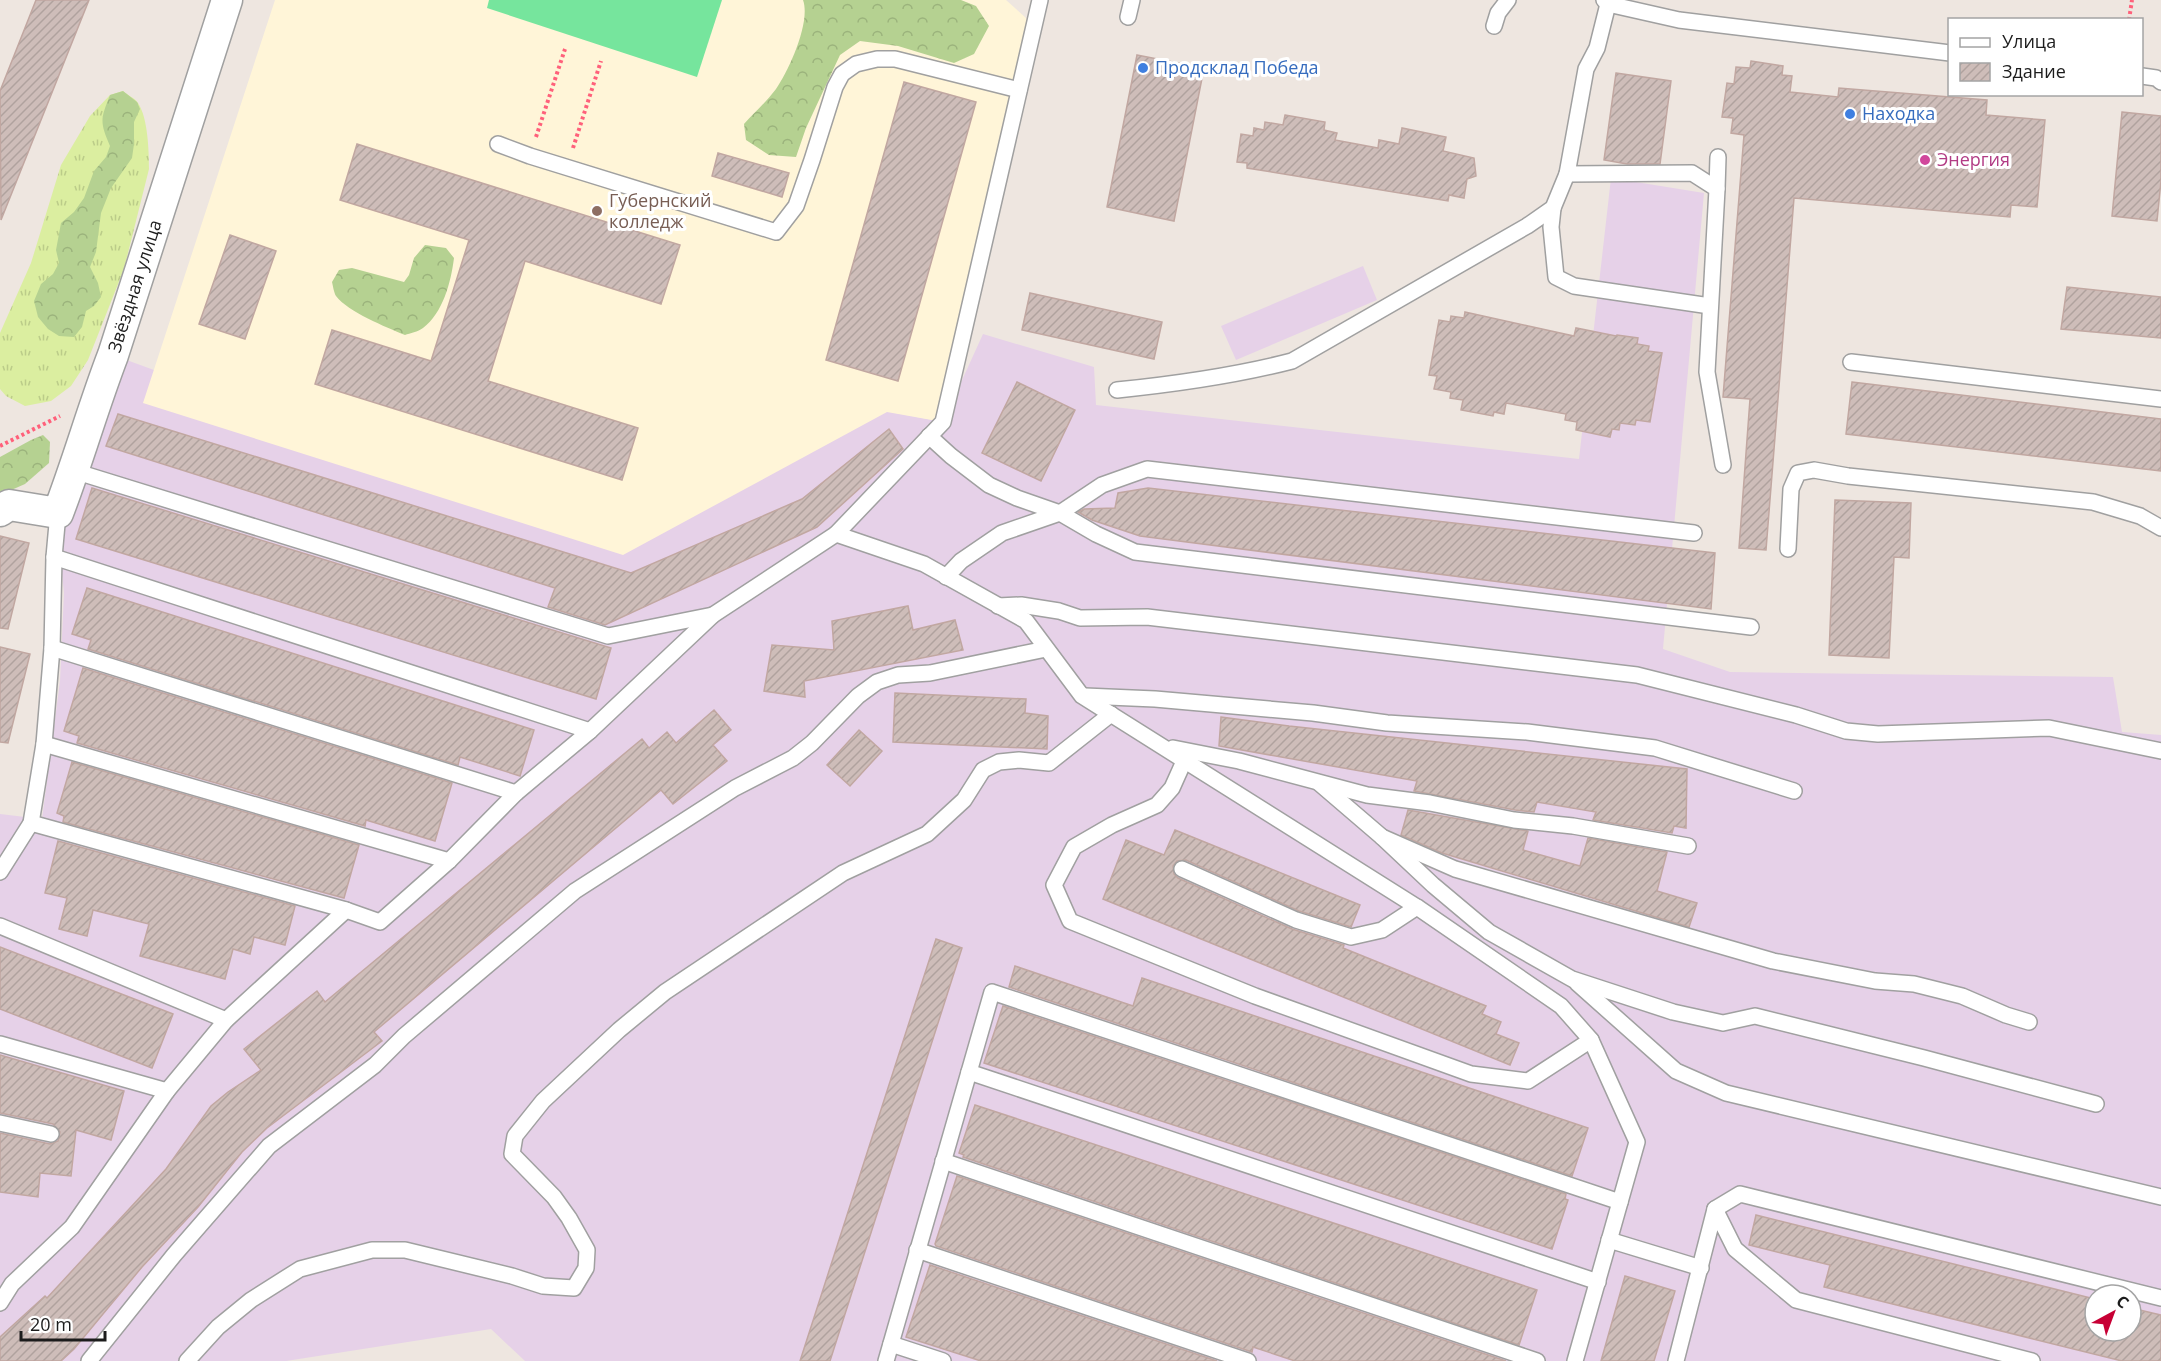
<svg xmlns="http://www.w3.org/2000/svg" width="2161" height="1361" font-family="'Open Sans',sans-serif">
<style>
.industrial{fill:#e6d1e8;fill-rule:evenodd}
.education{fill:#fff5d8}
.grass{fill:url(#grass-tufts)}
.forest{fill:url(#forest-crowns)}
.pitch{fill:#76e59d}
.building{fill:url(#building-hatch);stroke:#c1a7a1;stroke-width:1.5}
.lines{fill:none;stroke-linecap:round;stroke-linejoin:round}
.service-casing{stroke:#a0a0a0;stroke-width:18}
.minor-casing{stroke:#a0a0a0;stroke-width:33}
.path{stroke:#ff607a;stroke-width:4;stroke-dasharray:3 3;stroke-linecap:butt}
.service{stroke:#fff;stroke-width:15}
.minor{stroke:#fff;stroke-width:30}
.shop-dot{fill:#3f7fe0;stroke:#fff;stroke-width:2}
.hotel-dot{fill:#d1479c;stroke:#fff;stroke-width:2}
.education-dot{fill:#8d6e63;stroke:#fff;stroke-width:2}
.labels{text-anchor:middle;stroke-width:6;stroke-linejoin:round;paint-order:stroke}
.shop-label{font-size:18px;fill:#366cbe;stroke:#fff;text-anchor:start}
.hotel-label{font-size:18px;fill:#b23c85;stroke:#fff;text-anchor:start}
.education-label{font-size:18px;fill:#785e54;stroke:#fff;text-anchor:start}
.street-label{font-size:18px;fill:#1c1c1c;stroke:#fff}
</style>
<defs>
<pattern id="grass-tufts" width="24" height="20" patternUnits="userSpaceOnUse" patternTransform="scale(1.5)"><rect width="24" height="20" fill="#dbeea0"/><path d="M3 7l-1-3M5 7V3M7 7l1-3M15 17l-1-3M17 17v-4M19 17l1-3" fill="none" stroke="#bbcc89"/></pattern>
<pattern id="forest-crowns" width="20" height="18" patternUnits="userSpaceOnUse" patternTransform="scale(1.5)"><rect width="20" height="18" fill="#b5d191"/><path d="M2 6a3 3 0 1 1 6 0M12 15a3 3 0 1 1 6 0" fill="none" stroke="#9bb37c"/></pattern>
<pattern id="building-hatch" width="6" height="6" patternUnits="userSpaceOnUse" patternTransform="scale(1.5)"><rect width="6" height="6" fill="#cebdb9"/><path d="M-1 1l2-2M0 6l6-6M5 7l2-2" fill="none" stroke="#b0a29e"/></pattern>
</defs>
<rect width="100%" height="100%" fill="#eee6e0"/>
<g class="industrial">
<path d="M1611 178 1704 193 1663 649 1730 672 2113 677 2122 732 2161 735V1361H525L491 1329 286 1361H0V814L42 819 60 681 64 593 59 543 113 355 601 534 848 404 943 422 983 334 1094 367 1096 405 1579 459ZM2095 1295H2131V1331H2095Z"/>
<polygon points="1363,266 1377,300 1236,360 1221,326"/>
</g>
<polygon class="education" points="275,0 1006,0 1027,19 943,422 887,412 623,555 143,403"/>
<path class="grass" d="M123 91C127 95 135 98 138 103 148 118 149 151 149 169L124 269 88 360 71 386 51 401 25 406 6 396 0 389V333L31 263 61 165 90 116 110 95Z"/>
<g class="forest">
<path d="M803 0H961L976 6 989 26 974 54 954 63 898 46 860 41 840 55 806 128 796 157 769 155 746 140 744 124C755 112 767 101 776 89 789 70 811 22 803 0Z"/>
<path d="M123 91 137 102 140 109 134 122V144L132 158 111 188 101 213 96 252 90 267 98 283 101 297 94 306 86 311 82 327 74 337 59 336 48 329 38 317 34 301 41 284 53 274 59 263 56 250 61 223 74 212 84 198 94 171 106 157 110 146C100 122 100 120 110 95Z"/>
<path d="M425 245 446 248 454 258C451 282 443 313 423 328 418 332 410 333 405 335 386 327 348 312 336 296 334 293 333 286 332 282L339 270 352 268 404 282 409 275 414 258Z"/>
<polygon points="43,435 50,442 49,463 25,484 0,495 0,457 31,440"/>
</g>
<polygon class="pitch" points="489,0 722,0 697,77 487,8"/>
<g class="building">
<polygon points="36,0 89,0 1,220 0,91"/>
<polygon points="1137,55 1204,68 1174,221 1107,207"/>
<polygon points="1751,61 1783,66 1782,75 1792,76 1790,92 1838,97 1839,88 1987,100 1986,115 2045,120 2037,207 2011,205 2010,217 1794,198 1766,550 1739,548 1750,399 1723,397 1744,135 1731,133 1733,118 1722,117 1727,83 1734,84 1736,67 1750,68"/>
<polygon points="1616,73 1671,81 1660,164 1627,164 1604,160"/>
<polygon points="904,82 976,102 898,381 826,360"/>
<polygon points="2122,112 2161,116 2161,181 2157,221 2112,216"/>
<polygon points="1285,115 1325,122 1324,130 1337,133 1335,140 1378,148 1379,140 1399,144 1402,128 1446,137 1443,151 1474,158 1476,176 1467,179 1464,198 1449,195 1448,201 1247,168 1247,163 1237,162 1241,134 1253,136 1254,128 1264,130 1265,122 1283,125"/>
<polygon points="357,144 680,245 661,304 525,261 488,381 638,428 622,480 315,384 332,330 431,361 469,240 340,200"/>
<polygon points="718,153 789,173 782,197 712,176"/>
<polygon points="230,235 276,251 245,339 199,324"/>
<polygon points="2067,287 2161,297 2161,338 2061,329"/>
<polygon points="1030,293 1162,322 1154,359 1022,330"/>
<polygon points="1465,312 1574,336 1576,328 1616,336 1617,335 1638,338 1637,344 1649,346 1648,351 1662,353 1650,422 1636,420 1635,425 1620,423 1619,430 1612,429 1610,437 1576,430 1577,422 1565,420 1566,414 1506,403 1504,414 1494,412 1493,416 1461,410 1463,400 1450,398 1451,392 1434,389 1437,376 1429,375 1439,320 1450,322 1451,316 1464,318"/>
<polygon points="1017,382 1075,410 1041,481 982,453"/>
<polygon points="1852,382 2161,419 2161,471 1846,434"/>
<polygon points="118,414 631,573 802,499 889,429 903,449 817,527 605,625 548,607 555,588 106,446"/>
<polygon points="92,488 611,648 596,699 76,539"/>
<polygon points="1148,488 1715,553 1711,609 1140,536 1092,520 1078,512 1084,509 1115,508 1118,493"/>
<polygon points="1835,500 1911,503 1909,558 1894,557 1889,658 1829,655"/>
<polygon points="0,536 29,543 8,629 0,628"/>
<polygon points="87,588 534,730 520,776 460,757 458,765 88,649 91,640 72,634"/>
<polygon points="908,606 913,630 955,620 963,650 804,681 805,697 764,691 772,645 834,650 832,621"/>
<polygon points="0,647 30,654 8,743 0,742"/>
<polygon points="83,668 452,783 435,841 366,820 365,826 77,743 79,736 64,731"/>
<polygon points="895,693 1026,699 1025,713 1048,716 1047,749 893,742"/>
<polygon points="714,710 731,730 713,745 727,761 673,804 661,790 374,1032 382,1041 267,1128 242,1152 198,1207 142,1267 74,1349 61,1361 0,1361 0,1337 45,1296 47,1298 166,1169 211,1106 228,1092 261,1070 244,1049 317,991 325,1002 642,739 649,748 667,732 676,743"/>
<polygon points="1221,717 1289,726 1687,769 1686,828 1674,826 1672,833 1593,820 1596,812 1537,802 1534,812 1515,810 1414,791 1417,781 1219,746"/>
<polygon points="859,730 882,751 850,786 827,765"/>
<polygon points="72,762 359,845 344,898 63,822 64,816 57,813"/>
<polygon points="1408,810 1528,831 1523,850 1580,866 1588,838 1667,852 1657,891 1697,903 1689,927 1442,853 1401,835"/>
<polygon points="1175,830 1360,905 1351,927 1299,911 1186,860 1177,861 1173,866 1174,874 1178,878 1292,929 1344,945 1343,948 1486,1006 1482,1014 1501,1022 1496,1034 1519,1043 1510,1065 1103,899 1126,840 1164,855"/>
<polygon points="58,841 295,906 285,945 254,937 250,954 233,949 225,979 140,956 149,924 93,910 87,936 59,929 67,898 45,893"/>
<polygon points="936,939 962,948 830,1361 800,1361"/>
<polygon points="0,947 173,1014 152,1068 0,1009"/>
<polygon points="1015,966 1133,1006 1142,978 1588,1128 1572,1176 1009,987"/>
<polygon points="1003,1006 1566,1194 1565,1199 1568,1200 1552,1249 984,1063"/>
<polygon points="0,1055 124,1091 111,1140 76,1130 71,1176 40,1173 38,1197 0,1192 0,1133 50,1144 58,1141 60,1132 53,1124 0,1113"/>
<polygon points="975,1105 1537,1290 1519,1345 963,1157 964,1155 959,1153"/>
<polygon points="957,1176 1506,1361 1295,1361 1253,1347 1252,1352 936,1246 935,1244"/>
<polygon points="1756,1215 2095,1299 2095,1331 2131,1331 2131,1308 2161,1315 2161,1361 2122,1361 1824,1287 1830,1265 1749,1245"/>
<polygon points="930,1265 1217,1361 981,1361 906,1337"/>
<polygon points="1625,1276 1675,1291 1654,1361 1601,1361"/>
</g>
<g class="lines">
<g class="service-casing">
<g id="service">
<polyline points="1040,0 943,422 836,534 924,564 1026,621 1082,696 1417,907 1561,1006 1591,1040 1637,1142 1575,1361"/>
<polyline points="1604,0 1608,4 1679,20 1950,53"/>
<polyline points="1608,4 1597,48 1586,69 1567,174 1692,173 1717,189 1707,372 1723,465"/>
<polyline points="1128,17 1132,0"/>
<polyline points="1494,26 1498,13 1508,0"/>
<polyline points="2142,76 2156,78 2161,82"/>
<polyline points="498,144 530,156 776,232 796,206 812,160 835,87 842,74 856,64 877,59 895,59 1019,90"/>
<polyline points="1717,189 1718,157"/>
<polyline points="1553,208 1551,227 1556,277 1574,286 1710,306"/>
<polyline points="1851,362 2161,399"/>
<path d="M1117 390C1176 384 1234 376 1292 361L1527 226 1553 208 1567 174"/>
<polyline points="929,436 951,456 989,485 1017,498 1060,513 1096,534 1135,552 1751,627"/>
<polyline points="74,471 608,636 713,615"/>
<polyline points="1788,549 1791,489 1798,473 1814,470 1848,476 2093,502 2140,516 2161,528"/>
<polyline points="54,557 590,731"/>
<polyline points="946,577 961,561 1002,533 1060,513 1102,485 1147,469 1694,533"/>
<polyline points="998,606 1021,605 1059,611 1080,618 1147,617 1637,675 1796,715 1846,731 1878,734 2049,728 2161,751"/>
<polyline points="52,648 516,793"/>
<polyline points="1085,696 1155,699 1313,713 1387,723 1527,732 1655,748 1794,791"/>
<polyline points="44,744 449,861"/>
<polyline points="1173,748 1239,761 1367,795 1430,803 1514,820 1573,826 1688,846"/>
<polyline points="1185,759 1172,788 1157,805 1112,825 1074,847 1054,885 1070,921 1255,996 1471,1074 1528,1081 1591,1040"/>
<polyline points="1319,783 1382,837 1455,869 1773,961 1875,981 1914,984 1962,996 2006,1015 2029,1022"/>
<polyline points="31,823 346,910"/>
<polyline points="1382,837 1433,885 1489,932 1572,979 1673,1012 1723,1023 1755,1016 1924,1058 2096,1104"/>
<polyline points="1182,869 1296,920 1351,937 1382,930 1417,907"/>
<polyline points="0,872 31,823 44,744 52,648 54,557 58,513"/>
<polyline points="0,926 226,1020"/>
<polyline points="1577,983 1676,1071 1726,1093 2161,1197"/>
<polyline points="0,1044 167,1091"/>
<polyline points="969,1072 1598,1282"/>
<polyline points="0,1123 51,1134"/>
<polyline points="943,1161 1537,1361"/>
<polyline points="1715,1209 1740,1194 2161,1298"/>
<polyline points="1609,1240 1701,1268"/>
<polyline points="917,1250 1248,1361"/>
<polyline points="0,1303 12,1284 72,1227 167,1091 226,1020 346,910 380,922 449,861 516,793 590,731 713,615 836,534"/>
<polyline points="891,1344 943,1361"/>
<polyline points="89,1361 174,1255 269,1146 375,1065 404,1036 575,891 735,788 793,758 812,743 858,696 877,682 898,675 930,673 1046,649"/>
<polyline points="187,1361 218,1327 251,1300 300,1269 372,1250 405,1250 512,1276 543,1286 574,1288 586,1268 587,1250 569,1218 554,1197 512,1154 515,1136 543,1101 619,1030 665,992 843,873 927,834 964,800 983,770 999,762 1019,760 1049,763 1111,714"/>
<polyline points="886,1361 992,992 1620,1202"/>
<polyline points="1676,1361 1715,1209 1735,1249 1796,1300 2032,1361"/>
</g>
</g>
<g class="minor-casing">
<g id="minor">
<path id="s1" d="M0 511 9 505 58 513C78 461 93 407 113 355L227 0"/>
</g>
</g>
<g class="path">
<polyline points="2129,20 2132,0"/>
<polyline points="536,137 565,49"/>
<polyline points="573,148 601,61"/>
<polyline points="0,446 60,416"/>
</g>
<use href="#service" class="service"/>
<use href="#minor" class="minor"/>
</g>
<g class="shop-dot">
<circle cx="1143" cy="68" r="6"/>
<circle cx="1850" cy="114" r="6"/>
</g>
<circle class="hotel-dot" cx="1925" cy="160" r="6"/>
<circle class="education-dot" cx="597" cy="211" r="6"/>
<g class="labels">
<g class="shop-label">
<text x="1155" y="74">Продсклад Победа</text>
<text x="1862" y="120">Находка</text>
</g>
<g class="hotel-label">
<text x="1937" y="166">Энергия</text>
</g>
<g class="education-label">
<text x="609" y="207">Губернский<tspan x="609" dy="21">колледж</tspan></text>
</g>
<g class="street-label">
<text dy="6" stroke="none"><textPath href="#s1" startOffset="300">Звёздная улица</textPath></text>
</g>
</g>
<rect x="1948" y="18" width="195" height="78" fill="#ffffff" stroke="#a4a4a4" stroke-width="1.5"/>
<rect x="1960" y="38" width="30" height="9" fill="#ffffff" stroke="#a4a4a4" stroke-width="1.5"/>
<text x="2002" y="48" font-size="18" fill="#1c1c1c">Улица</text>
<rect x="1960" y="63" width="30" height="18" fill="url(#building-hatch)" stroke="#a4a4a4" stroke-width="1.5"/>
<text x="2002" y="78" font-size="18" fill="#1c1c1c">Здание</text>
<g transform="translate(2113 1313) rotate(41)"><circle r="28" fill="#ffffff" stroke="#a4a4a4" stroke-width="1.5"/>
<path d="M0-4.5L10 22L0 15L-10 22Z" fill="#c70035"/>
<text y="-9" font-size="16" font-weight="bold" text-anchor="middle" fill="#1c1c1c">С</text>
</g>
<path d="M21 1331v9h84v-9" fill="none" stroke="#1c1c1c" stroke-width="3"/>
<text x="30" y="1331" font-size="18" fill="#1c1c1c" stroke="#ffffff" stroke-width="4.5" paint-order="stroke">20 m</text>
</svg>
